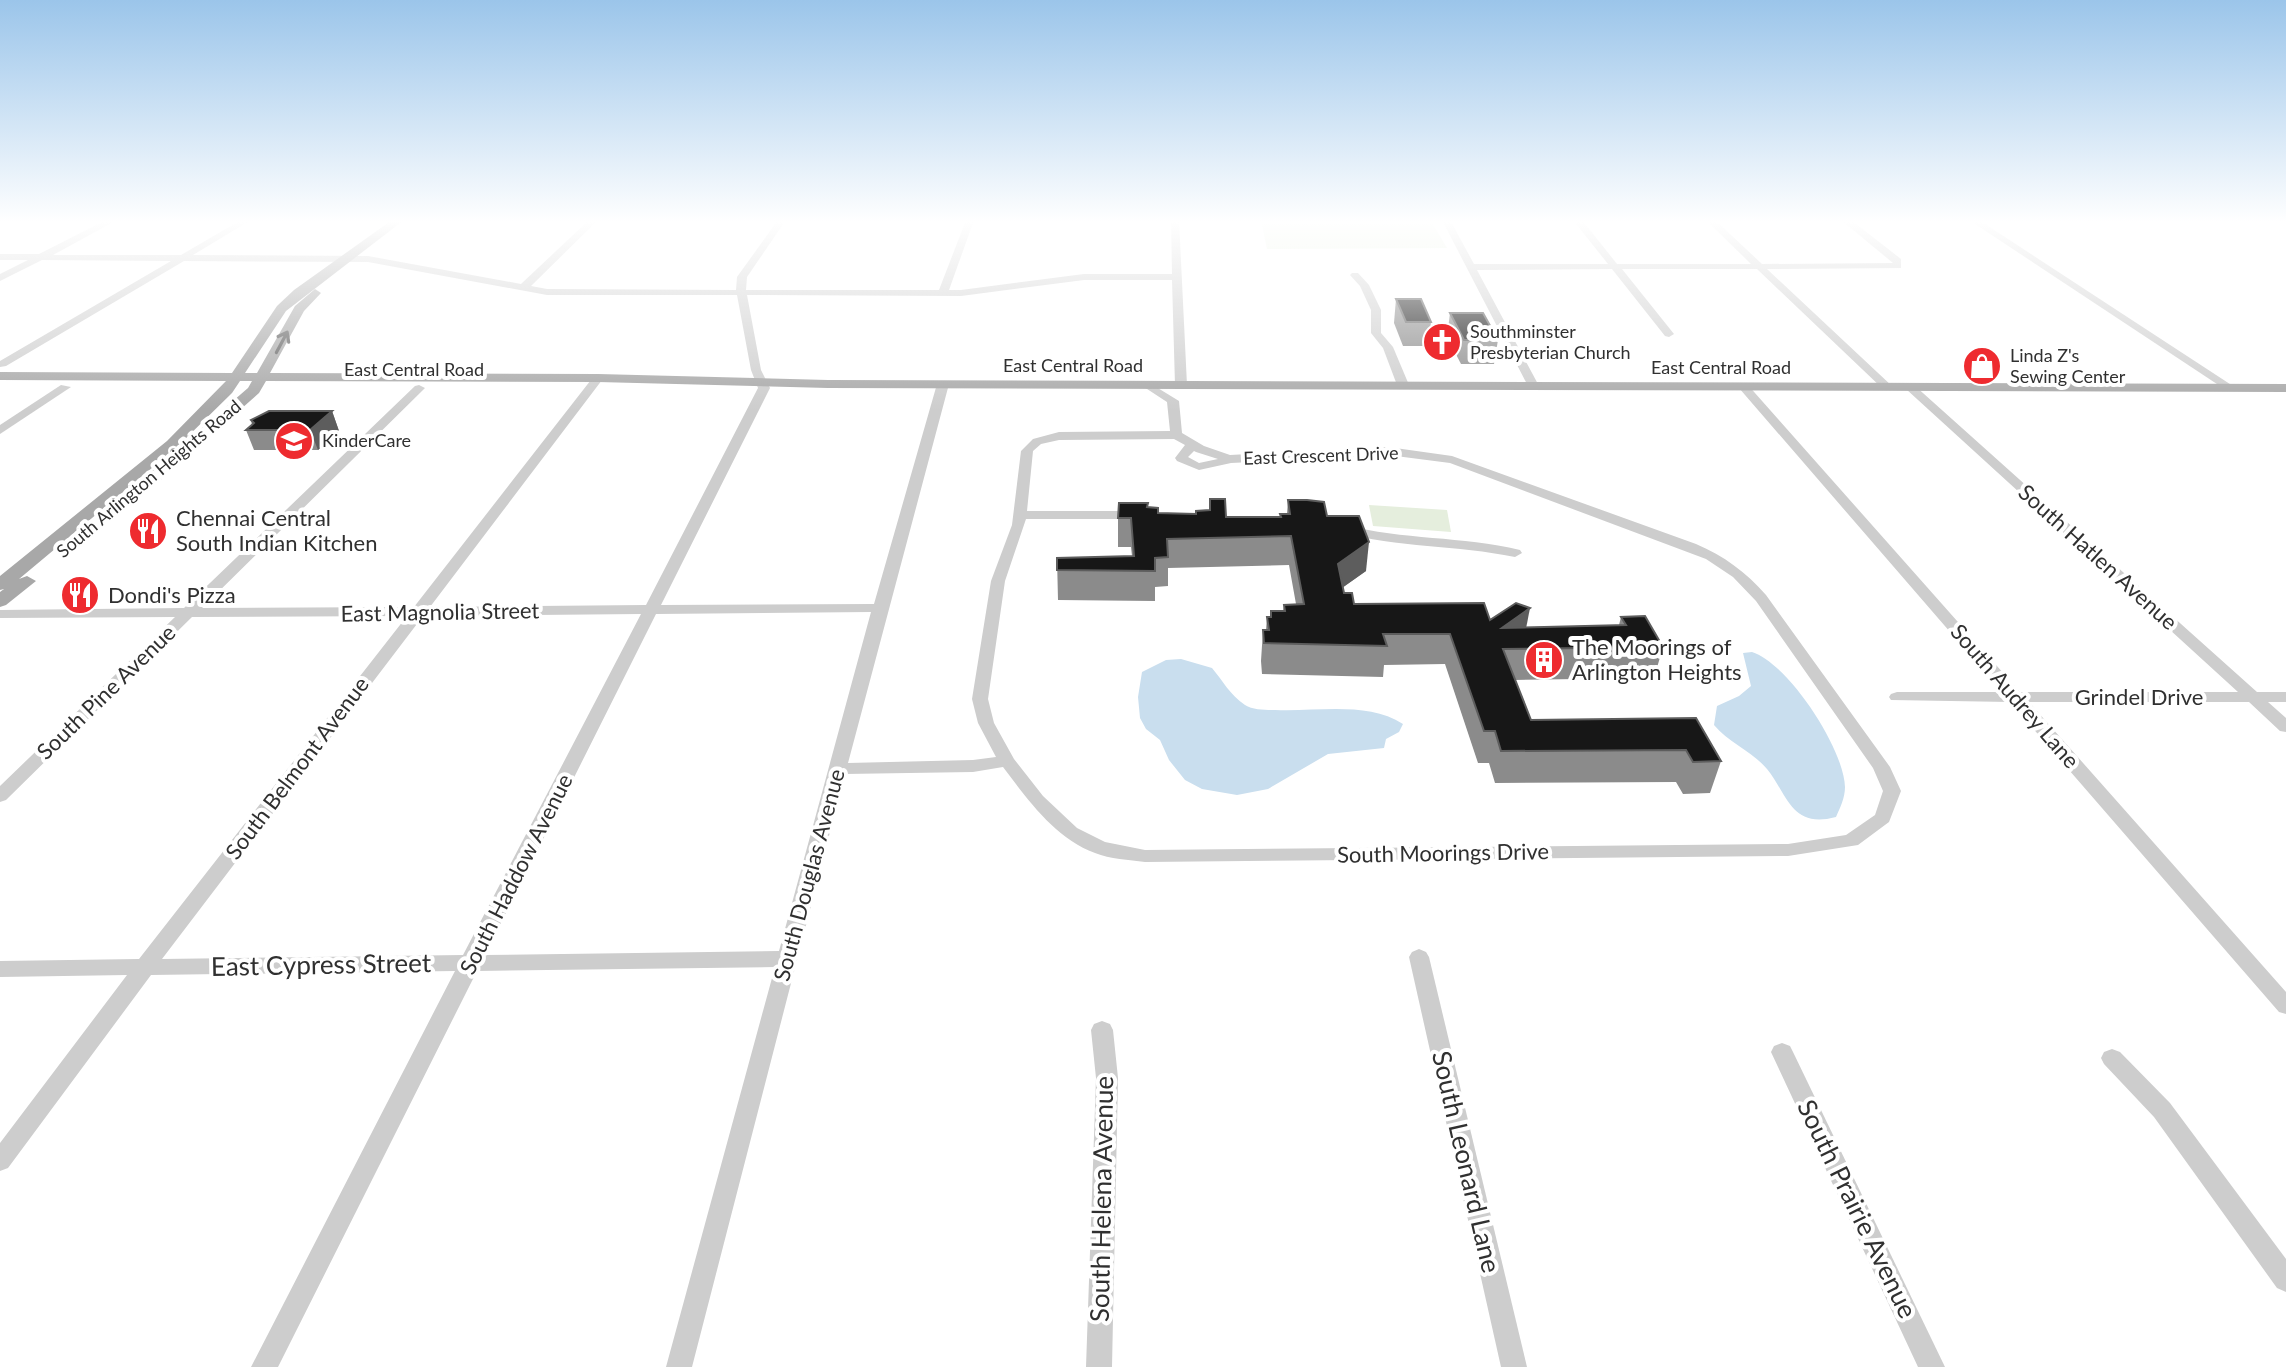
<svg xmlns="http://www.w3.org/2000/svg" width="2286" height="1367" font-family="Lato,sans-serif">
<style>
.green{fill:#e5eedd}
.water{fill:#c9deee}
.lines{fill:none;stroke-linecap:round;stroke-linejoin:round}
.minor{fill:#cdcdcd;fill-rule:evenodd}
.major{fill:#a8a8a8;fill-rule:evenodd}
.wall{fill:#8b8b8b}
.shaded-wall{fill:#5d5d5d}
.building{fill:#171717;stroke:#5d5d5d;stroke-width:2}
.oneway{stroke:#606060}
.labels{text-anchor:middle;stroke-width:8;stroke-linejoin:round;paint-order:stroke}
.far-poi-label{font-size:18px;fill:#303030;stroke:#fff;text-anchor:start}
.far-street-label{font-size:18px;fill:#303030;stroke:#fff}
.poi-label{font-size:22px;fill:#303030;stroke:#fff;text-anchor:start}
.street-label{font-size:22px;fill:#303030;stroke:#fff}
.near-street-label{font-size:26px;fill:#303030;stroke:#fff}
</style>
<rect width="100%" height="100%" fill="#fff"/>
<g class="green">
<polygon points="1261,220 1431,221 1447,248 1267,249"/>
<polygon points="1369,505 1447,510 1451,532 1373,526"/>
</g>
<g class="water">
<path d="M1752 652C1789 664 1844 749 1845 787 1845 798 1840 808 1836 817 1791 829 1788 795 1767 769 1753 752 1729 743 1714 725L1717 706 1739 696 1751 686 1743 653Z"/>
<path d="M1181 659 1212 668C1223 681 1230 695 1245 705 1253 710 1265 710 1275 710 1317 712 1367 701 1403 724L1399 732 1386 739 1384 748 1328 754 1268 789 1237 795 1202 789 1185 780 1169 760 1160 740 1146 729 1140 718 1138 697 1142 672 1166 660Z"/>
</g>
<g class="lines">
<g class="minor">
<path d="M106 220H117L53 255H181L241 220H251L193 255 368 256 521 284 589 220H598L531 286 547 289 736 290 737 277 778 220H786L747 277 746 290H939L966 220H974L949 290H961L1084 274H1172L1171 220H1179L1187 385 1181 388 1175 385 1172 280H1084L961 296 747 295 761 370 770 388 661 605 874 604 937 384 947 382 949 384 848 763 973 760 996 757 978 723 972 699 991 581 1012 525 1021 451 1033 439 1059 432 1170 431 1167 402 1144 387V383L1148 382 1179 401 1182 433 1204 446 1230 455 1388 447 1452 456 1696 544C1724 556 1746 572 1766 595L1890 767 1901 791 1889 822 1858 845 1788 856 1145 862C1129 860 1110 859 1095 853 1055 838 1028 800 1003 767L973 772 845 774 692 1367H666L775 967 477 971 278 1367H251L455 971 151 975 8 1168 0 1171V1143L127 975 0 977V961L139 959 407 616 192 617 6 800 0 802V786L175 617 0 618V610L184 608 415 386 419 385 425 388 423 390 202 608 414 607 594 376H602V380L430 607 646 605 758 388 751 370 737 295H547L368 262 184 261 6 366 0 367V361L171 261 42 260 0 281V274L28 260H0V254H39ZM1174 439 1185 445 1175 458 1177 461 1199 470 1231 463 1388 455 1450 463 1706 559 1733 577 1756 601 1873 768 1883 791 1875 815 1846 835 1788 844 1145 850 1105 842 1077 828 1043 796 1014 759 994 723 988 699 1005 581 1026 519H1140L1147 515 1140 511H1027L1033 451 1041 444 1059 440ZM1194 451 1196 452 1218 459 1199 463 1188 457ZM871 612 779 951 485 955 656 614ZM641 614 463 955 162 959 423 616Z"/>
<polygon points="1442,220 1450,220 1474,264 1608,264 1573,220 1582,220 1617,264 1751,264 1706,220 1715,220 1762,264 1893,263 1841,220 1851,220 1901,259 1901,268 1767,269 1893,387 1883,389 1757,269 1622,269 1674,334 1669,337 1665,336 1612,269 1477,270 1539,386 1529,388"/>
<polygon points="1969,220 1979,220 2236,388 2226,390"/>
<polygon points="1352,273 1358,273 1369,285 1381,310 1381,333 1393,347 1409,385 1407,387 1397,385 1383,348 1371,333 1371,310 1360,286 1350,275"/>
<polygon points="1743,383 1747,384 2020,692 2238,692 1906,389 1906,385 1914,385 2257,692 2286,692 2286,702 2268,702 2286,718 2286,732 2280,731 2249,702 2029,702 2286,992 2286,1014 2279,1012 2010,702 1891,700 1889,697 1891,694 1897,692 2002,692 1739,388 1739,384"/>
<polygon points="61,385 71,387 0,434 0,425"/>
<path d="M1345 525C1403 540 1462 536 1520 550L1522 553 1515 557C1457 545 1398 548 1340 532L1338 529Z"/>
<polygon points="1419,949 1426,952 1429,957 1527,1367 1501,1367 1409,957 1412,952"/>
<polygon points="1102,1021 1110,1024 1113,1030 1118,1078 1112,1367 1086,1367 1096,1078 1091,1030 1094,1024"/>
<polygon points="1782,1043 1790,1046 1793,1052 1945,1367 1918,1367 1771,1052 1774,1046"/>
<polygon points="2112,1049 2120,1052 2170,1103 2286,1259 2286,1292 2277,1288 2154,1117 2104,1064 2101,1058 2104,1052"/>
</g>
<polygon class="major" points="392,220 404,220 286,311 245,373 257,373 295,306 315,289 321,293 304,311 270,373 598,374 828,380 2286,384 2286,392 828,388 598,382 266,381 259,393 157,483 145,483 145,477 248,388 252,381 240,381 232,393 177,447 19,579 27,576 36,581 6,605 0,607 0,592 4,589 0,590 0,576 167,441 226,381 0,380 0,372 232,373 277,306 294,290"/>
</g>
<g class="wall">
<polygon points="1396,299 1431,322 1428,346 1403,346 1394,323"/>
<polygon points="1450,313 1498,340 1494,364 1461,364 1447,337"/>
<polygon points="332,411 339,431 318,450 254,450 246,430 252,425 251,420"/>
<polygon points="1210,499 1226,517 1280,517 1287,514 1288,500 1327,516 1366,571 1343,587 1344,593 1354,604 1490,620 1526,627 1619,625 1621,617 1663,647 1654,678 1515,680 1531,720 1696,718 1721,761 1710,793 1683,794 1676,782 1495,783 1489,763 1478,763 1445,664 1384,665 1383,677 1262,674 1261,661 1263,630 1266,630 1267,617 1270,617 1271,611 1283,611 1284,605 1296,604 1289,565 1168,568 1168,586 1155,587 1155,601 1058,600 1057,558 1132,556 1131,547 1118,547 1118,518 1148,507 1158,513 1196,514 1209,510"/>
</g>
<g class="shaded-wall">
<polygon points="332,411 339,431 318,450 310,430"/>
<polygon points="1369,542 1366,571 1335,593 1338,564"/>
<polygon points="1530,608 1524,639 1502,628"/>
</g>
<g class="building">
<polygon points="1396,299 1421,299 1431,322 1406,322"/>
<polygon points="1450,313 1483,313 1498,340 1464,340"/>
<polygon points="269,411 332,411 310,430 246,430 254,423 251,420"/>
<polygon points="1210,499 1225,499 1226,517 1281,517 1280,514 1290,514 1288,500 1307,500 1324,502 1327,516 1359,516 1369,542 1338,564 1344,593 1352,593 1354,604 1484,603 1490,620 1516,603 1530,608 1502,628 1626,625 1621,617 1645,616 1663,647 1503,649 1531,720 1696,718 1721,761 1693,762 1686,750 1501,751 1495,731 1484,731 1450,634 1383,634 1387,646 1264,643 1263,630 1269,630 1267,617 1271,617 1271,611 1285,611 1284,605 1304,604 1291,536 1167,539 1168,557 1155,558 1155,571 1057,570 1057,558 1134,556 1131,518 1118,518 1119,503 1148,503 1147,507 1158,508 1158,513 1196,514 1196,511 1210,510"/>
</g>
<defs><path id="oneway-shaft" d="M-6 0H5M1.5-3L5.5 0L1.5 3" fill="none" stroke-width="1.6" stroke-linecap="round" stroke-linejoin="round" transform="scale(2)"/></defs>
<use class="oneway" href="#oneway-shaft" transform="translate(282 342) rotate(-62)"/>
<linearGradient id="sky" x2="0" y2="1"><stop stop-color="#9bc5ea"/><stop offset="0.54" stop-color="#fff"/><stop offset="1" stop-color="#fff" stop-opacity="0"/></linearGradient>
<rect width="2286" height="411" fill="url(#sky)"/>
<defs>
<g id="church-disc" transform="scale(2)"><circle r="9.5" fill="#ee2b2f" stroke="#fff"/><path d="M-1.2-6h2.4v3.5h3.3v2.4h-3.3V6h-2.4V-.1h-3.3v-2.4h3.3Z" fill="#fff"/></g>
<g id="shop-disc" transform="scale(2)"><circle r="9.5" fill="#ee2b2f" stroke="#fff"/><path d="M-5-2.5h2.3a2.7 3.5 0 0 1 5.4 0H5L5.5 6h-11ZM-1.5-2.5h3a1.5 2.3 0 0 0-3 0Z" fill="#fff"/></g>
<g id="school-disc" transform="scale(2)"><circle r="9.5" fill="#ee2b2f" stroke="#fff"/><path d="M0-5L7-2L0 1L-7-2ZM-4 1L0 2.5L4 1V4Q0 6-4 4Z" fill="#fff"/></g>
<g id="restaurant-disc" transform="scale(2)"><circle r="9.5" fill="#ee2b2f" stroke="#fff"/><path d="M-5-6h1v4h1v-4h1v4h1v-4h1v5L-1.5 .5V6h-2V.5L-5-1ZM5-6V6H3V1.5H1.5Q1.5-4 5-6Z" fill="#fff"/></g>
<g id="building-disc" transform="scale(2)"><circle r="9.5" fill="#ee2b2f" stroke="#fff"/><path d="M-4-6H4V6H1V3H-1V6H-4ZM-2.5-4.3h1.7v1.8h-1.7ZM.8-4.3h1.7v1.8H.8ZM-2.5-1h1.7V.8h-1.7ZM.8-1h1.7V.8H.8Z" fill="#fff"/></g>
</defs>
<g fill-rule="evenodd">
<use href="#church-disc" x="1442" y="342"/>
<use href="#shop-disc" x="1982" y="366"/>
<use href="#school-disc" x="294" y="441"/>
<use href="#restaurant-disc" x="148" y="531"/>
<use href="#restaurant-disc" x="80" y="595"/>
<use href="#building-disc" x="1544" y="660"/>
</g>
<g class="labels">
<g class="far-poi-label">
<text x="1470" y="338">Southminster<tspan x="1470" dy="21">Presbyterian Church</tspan></text>
<text x="2010" y="362">Linda Z's<tspan x="2010" dy="21">Sewing Center</tspan></text>
<text x="322" y="447">KinderCare</text>
</g>
<g class="far-street-label">
<text x="1073" y="372">East Central Road</text>
<text x="1721" y="374">East Central Road</text>
<text x="414" y="376">East Central Road</text>
<text transform="translate(1321 456) rotate(-2)" y="6">East Crescent Drive</text>
<text transform="translate(149 479) rotate(-40)" y="6">South Arlington Heights Road</text>
</g>
<g class="poi-label">
<text x="176" y="526">Chennai Central<tspan x="176" dy="25">South Indian Kitchen</tspan></text>
<text x="108" y="603">Dondi's Pizza</text>
<text x="1572" y="655">The Moorings of<tspan x="1572" dy="25">Arlington Heights</tspan></text>
</g>
<g class="street-label">
<text transform="translate(2098 557) rotate(42)" y="8">South Hatlen Avenue</text>
<text transform="translate(440 612) rotate(-1)" y="8">East Magnolia Street</text>
<text transform="translate(106 692) rotate(-44)" y="8">South Pine Avenue</text>
<text transform="translate(2015 696) rotate(49)" y="8">South Audrey Lane</text>
<text x="2139" y="705">Grindel Drive</text>
<text transform="translate(297 768) rotate(-53)" y="8">South Belmont Avenue</text>
<text transform="translate(1443 853) rotate(-1)" y="8">South Moorings Drive</text>
<text transform="translate(516 874) rotate(-63)" y="8">South Haddow Avenue</text>
<text transform="translate(809 875) rotate(-75)" y="8">South Douglas Avenue</text>
</g>
<g class="near-street-label">
<text transform="translate(321 965) rotate(-1)" y="9">East Cypress Street</text>
<text transform="translate(1466 1162) rotate(77)" y="9">South Leonard Lane</text>
<text transform="translate(1102 1199) rotate(-89)" y="9">South Helena Avenue</text>
<text transform="translate(1857 1209) rotate(64)" y="9">South Prairie Avenue</text>
</g>
</g>
</svg>
